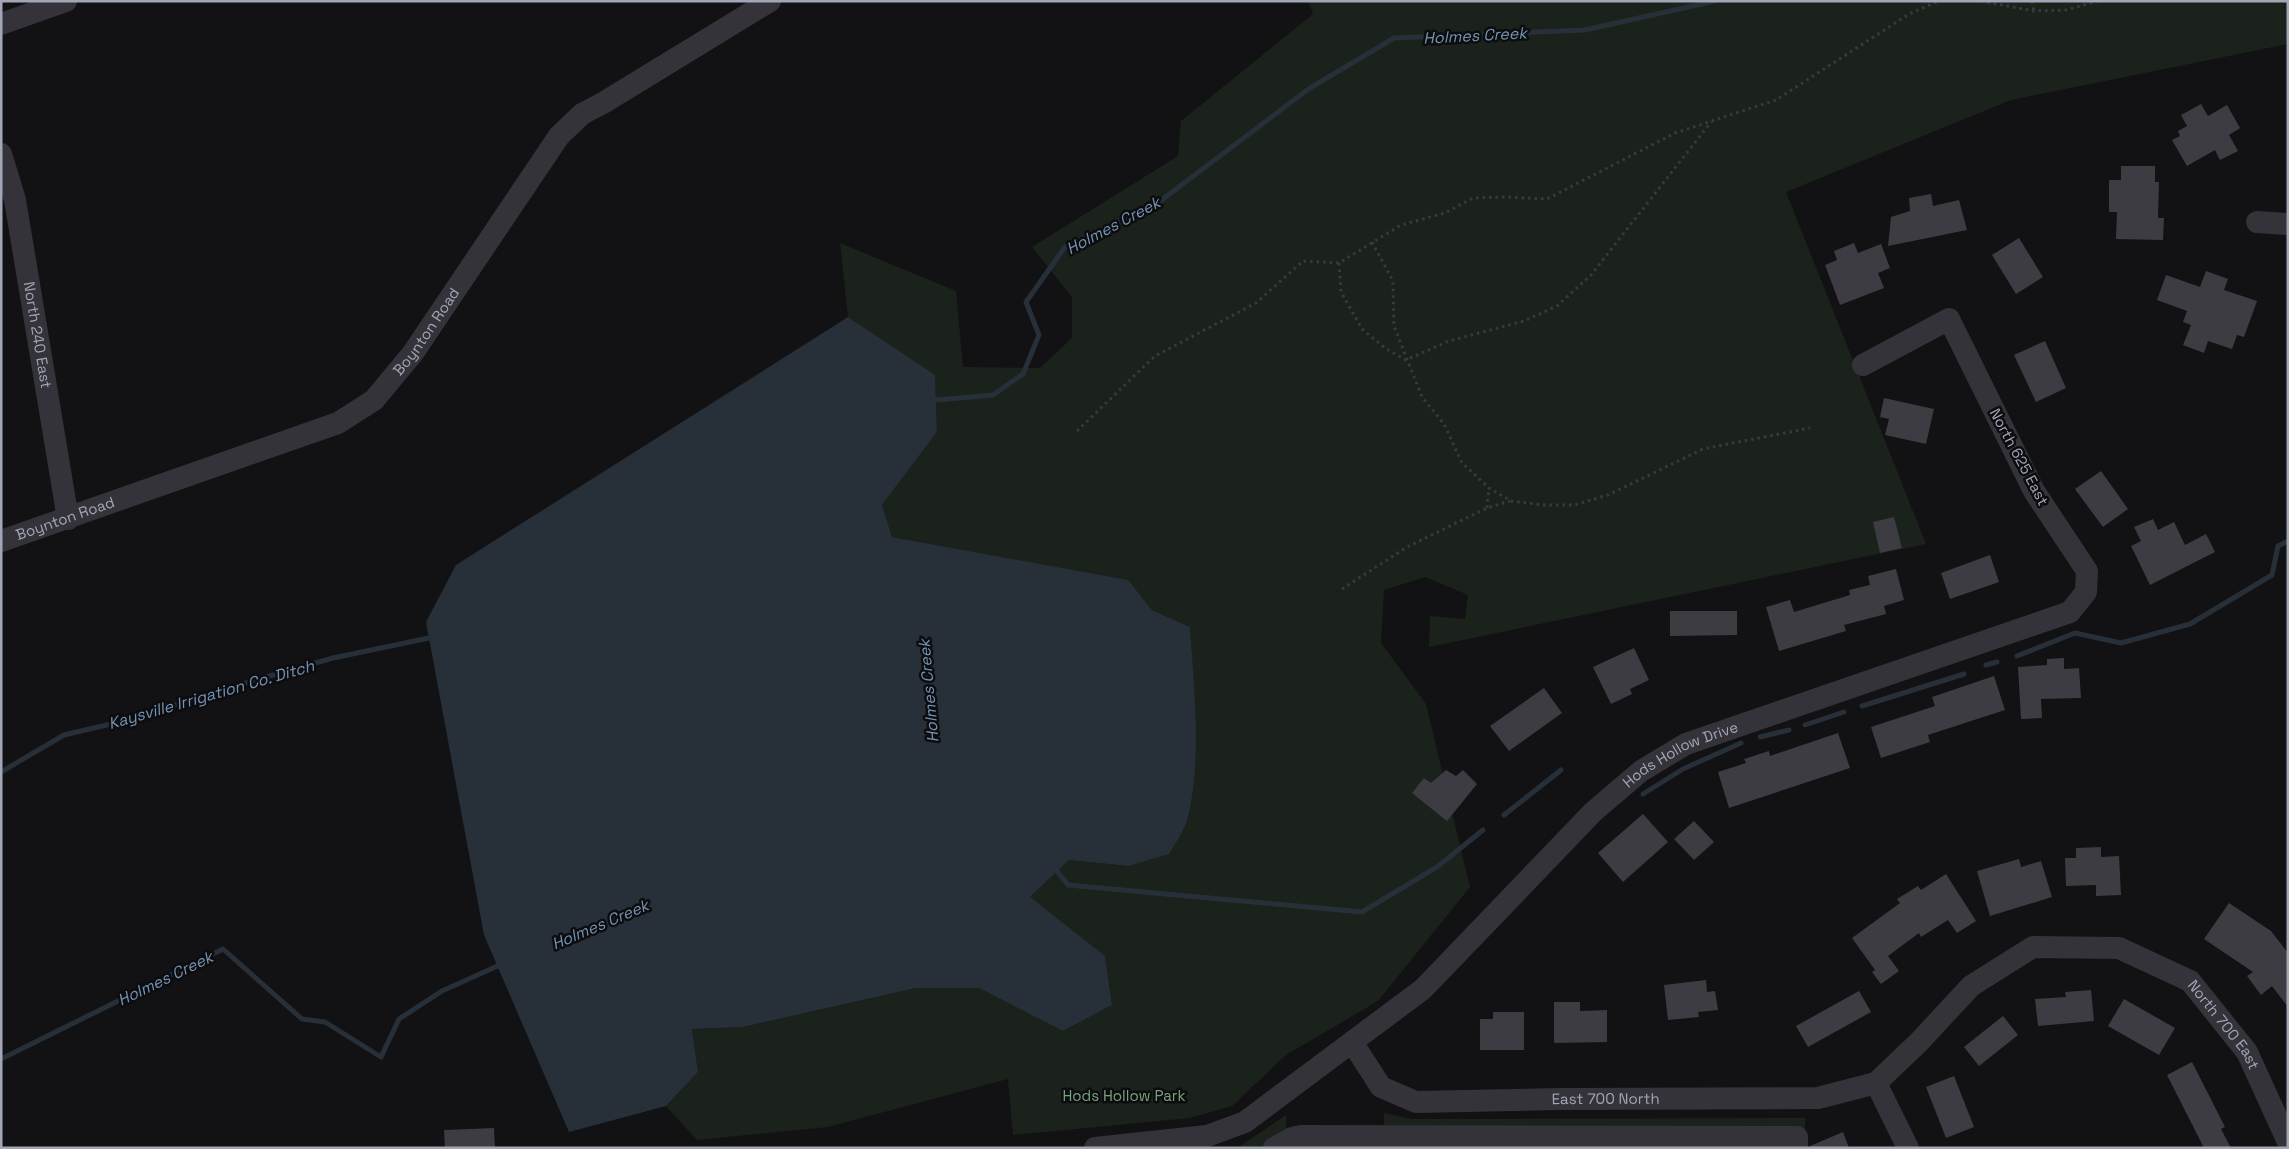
<svg xmlns="http://www.w3.org/2000/svg" width="2289" height="1149" font-family="'Space Grotesk',sans-serif">
<style>
.green{fill:#1a221b}
.water{fill:#273039}
.lines{fill:none;stroke-linecap:round;stroke-linejoin:round}
.stream{stroke:#273039;stroke-width:5}
.building{fill:#3c3c42}
.path{stroke:#393a40;stroke-width:3;stroke-dasharray:2.5 4;stroke-linecap:butt}
.minor{stroke:#333339;stroke-width:22}
.labels{text-anchor:middle;stroke-width:5;stroke-linejoin:round;paint-order:stroke}
.street-label{font-size:15px;fill:#a2a7b6;stroke:#0d0d0f}
.park-label{font-size:15px;fill:#77a37c;stroke:#0d0d0f}
.water-label{font-size:16px;font-style:italic;fill:#7594b5;stroke:#0d0d0f}
</style>
<rect width="100%" height="100%" fill="#121214"/>
<g class="green">
<polygon points="1308,1 2288,1 2288,44 2011,100 1786,192 1926,544 1429,647 1430,616 1465,619 1468,595 1425,577 1384,590 1381,643 1426,704 1470,887 1378,1001 1286,1055 1232,1106 1190,1118 1013,1135 1008,1079 828,1127 697,1140 666,1106 698,1072 692,1029 743,1027 916,988 979,988 1063,1031 1112,1005 1105,956 1029,898 1069,860 1128,866 1188,819 1193,772 1195,706 1190,627 1152,610 1127,580 892,537 882,505 937,432 935,376 848,317 840,243 956,291 963,367 1040,368 1072,338 1072,297 1032,247 1178,156 1181,121 1313,14"/>
<polygon points="1384,1113 1411,1119 1805,1118 1805,1148 1237,1148 1286,1115 1286,1128 1384,1127"/>
</g>
<path class="water" d="M848 317 935 375 937 432 882 505 892 537 1128 580 1152 610 1190 627C1194 687 1202 759 1188 817 1185 830 1175 843 1169 854L1128 866 1069 860 1030 897 1105 956 1112 1005 1063 1031 979 988H916L743 1027 692 1029 698 1072 666 1106 569 1132 484 935 426 622 456 565Z"/>
<g class="lines">
<g class="stream">
<polyline points="931,403 936,400 993,395 1023,374 1039,335 1026,302 1065,247 1151,208 1310,88 1394,38 1585,30 1715,1"/>
<polyline points="2017,656 2075,633 2121,643 2190,624 2272,575 2278,546 2288,541"/>
<polyline points="1986,665 1997,662"/>
<polyline points="1862,706 1964,674"/>
<polyline points="1805,725 1844,712"/>
<polyline points="1760,737 1789,730"/>
<polyline points="1,772 64,735 132,719 218,691 333,658 429,638"/>
<polyline points="1643,794 1683,769 1741,743"/>
<polyline points="1504,815 1561,770"/>
<polyline points="1054,867 1068,885 1362,912 1437,867 1483,830"/>
<polyline points="1,1059 223,949 302,1019 325,1022 381,1057 399,1019 442,991 502,964"/>
</g>
</g>
<g class="building">
<polygon points="2201,104 2208,116 2227,105 2240,128 2229,135 2238,151 2220,160 2215,150 2187,166 2172,140 2180,136 2178,131 2187,126 2181,115"/>
<polygon points="2121,166 2155,166 2155,182 2159,182 2158,218 2164,218 2163,240 2116,239 2117,212 2109,212 2109,180 2121,180"/>
<polygon points="1931,194 1933,206 1959,200 1967,230 1888,246 1891,217 1910,211 1909,198"/>
<polygon points="2019,238 2043,277 2016,294 1992,255"/>
<polygon points="1854,243 1858,253 1881,244 1890,268 1878,273 1884,288 1840,305 1825,265 1837,260 1834,251"/>
<polygon points="2206,271 2228,279 2224,290 2257,301 2244,337 2237,335 2232,349 2208,341 2204,353 2183,345 2191,325 2183,322 2187,311 2157,300 2166,275 2200,287"/>
<polygon points="2045,341 2066,388 2036,402 2014,355"/>
<polygon points="1884,398 1934,409 1926,444 1885,435 1889,419 1880,417"/>
<polygon points="2101,471 2128,509 2103,527 2075,489"/>
<polygon points="1894,517 1902,548 1880,553 1873,522"/>
<polygon points="2153,519 2158,530 2174,522 2185,545 2206,534 2215,552 2150,585 2131,546 2141,541 2134,527"/>
<polygon points="1990,555 1999,582 1950,599 1941,573"/>
<polygon points="1896,569 1904,600 1884,606 1886,614 1844,625 1846,631 1779,651 1766,607 1790,600 1794,612 1850,595 1849,590 1870,585 1868,576"/>
<polygon points="1670,611 1737,611 1737,635 1670,636"/>
<polygon points="1634,648 1649,680 1630,689 1632,694 1611,704 1593,667"/>
<polygon points="2064,658 2064,669 2079,668 2081,698 2041,699 2042,718 2021,719 2018,667 2047,665 2047,659"/>
<polygon points="1994,676 2005,710 1928,735 1930,742 1881,758 1871,727 1935,706 1932,697"/>
<polygon points="1544,688 1562,713 1509,751 1490,726"/>
<polygon points="1838,733 1850,768 1729,808 1718,772 1746,763 1744,759 1769,751 1770,756"/>
<polygon points="1446,770 1456,776 1463,770 1477,784 1447,821 1412,793 1424,778 1431,783"/>
<polygon points="1643,814 1668,842 1623,882 1598,853"/>
<polygon points="1694,821 1714,842 1694,860 1674,839"/>
<polygon points="2101,847 2101,857 2119,856 2121,895 2096,896 2096,885 2066,886 2065,858 2076,858 2076,848"/>
<polygon points="2019,859 2021,867 2041,861 2052,897 1990,916 1977,871"/>
<polygon points="1946,874 1976,921 1957,933 1948,920 1921,937 1919,933 1888,956 1899,971 1881,984 1872,972 1875,970 1852,938 1900,903 1897,899 1918,886 1921,890"/>
<polygon points="2229,903 2271,931 2288,953 2288,1007 2272,986 2261,995 2247,976 2253,972 2204,939"/>
<polygon points="1706,980 1707,992 1715,991 1718,1010 1698,1012 1699,1017 1668,1020 1664,985"/>
<polygon points="2091,990 2094,1021 2038,1026 2035,999 2066,997 2065,992"/>
<polygon points="1859,991 1871,1012 1808,1047 1796,1026"/>
<polygon points="2124,999 2175,1028 2159,1055 2108,1026"/>
<polygon points="1554,1002 1580,1002 1580,1011 1607,1010 1607,1042 1554,1043"/>
<polygon points="1493,1012 1524,1012 1524,1050 1480,1050 1480,1019 1493,1019"/>
<polygon points="2003,1016 2018,1035 1979,1066 1964,1047"/>
<polygon points="2192,1062 2225,1127 2221,1129 2231,1148 2204,1148 2167,1075"/>
<polygon points="1954,1076 1974,1127 1946,1138 1926,1087"/>
<polygon points="494,1128 495,1148 445,1148 444,1130"/>
<polygon points="1843,1132 1849,1148 1810,1148 1810,1146"/>
</g>
<g class="lines">
<g class="path">
<polyline points="1981,1 2034,11 2066,10 2098,1"/>
<polyline points="2032,1 2034,11"/>
<polyline points="1372,242 1393,281 1394,326 1422,397 1444,424 1462,463 1489,488 1511,501 1544,505 1574,505 1608,495 1703,449 1810,428"/>
<polyline points="1339,263 1341,292 1362,329 1385,348 1406,360 1449,341 1524,321 1557,306 1591,275 1711,122"/>
<polyline points="1077,431 1155,356 1256,303 1303,261 1339,263 1401,225 1445,213 1473,198 1505,197 1547,199 1675,133 1776,100 1909,14 1939,1"/>
<polyline points="1487,508 1489,488"/>
<polyline points="1342,589 1407,547 1487,508 1510,501"/>
</g>
<g class="minor">
<polyline points="1,24 66,1"/>
<path id="s1" d="M1 154 15 200 68 519"/>
<polyline points="2257,222 2288,224"/>
<path id="s2" d="M1 541 338 423 374 400 413 353 559 136 582 114 603 103 770 1"/>
<path id="s3" d="M1352 1042 1423 989 1593 812 1641 771 1686 744 2070 612 2086 592 2087 571 2034 491 1949 319 1863 365"/>
<polyline points="1876,1083 1908,1148"/>
<path id="s4" d="M1095 1148 1207 1136 1245 1122 1352 1042 1381 1087 1416 1102 1560 1099 1818 1098 1876 1083 1919 1042 1971 986 2033 947 2119 948 2190 981 2247 1052 2288 1142"/>
<polyline points="1274,1148 1292,1138 1301,1136 1797,1137 1797,1148"/>
</g>
</g>
<g class="labels">
<g class="street-label">
<text dy="5" stroke="none"><textPath href="#s2" startOffset="486">Boynton Road</textPath></text>
<text dy="5" stroke="none"><textPath href="#s1" startOffset="185">North 240 East</textPath></text>
<text transform="translate(2019 457) rotate(62)" y="5">North 625 East</text>
<text dy="5" stroke="none"><textPath href="#s2" startOffset="68">Boynton Road</textPath></text>
<text dy="5" stroke="none"><textPath href="#s3" startOffset="440">Hods Hollow Drive</textPath></text>
<text dy="5" stroke="none"><textPath href="#s4" startOffset="1269">North 700 East</textPath></text>
<text dy="5" stroke="none"><textPath href="#s4" startOffset="568">East 700 North</textPath></text>
</g>
<g class="park-label">
<text x="1124" y="1101">Hods Hollow Park</text>
</g>
<g class="water-label">
<text transform="translate(1475 35) rotate(-3)" y="6">Holmes Creek</text>
<text transform="translate(1113 225) rotate(-28)" y="6">Holmes Creek</text>
<text transform="translate(928 691) rotate(-95)" y="6">Holmes Creek</text>
<text transform="translate(211 694) rotate(-16)" y="6">Kaysville Irrigation Co. Ditch</text>
<text transform="translate(600 924) rotate(-23)" y="6">Holmes Creek</text>
<text transform="translate(165 978) rotate(-26)" y="6">Holmes Creek</text>
</g>
</g>
<rect width="2289" height="1149" fill="none" stroke="#a2a7b6" stroke-width="5"/>
</svg>
